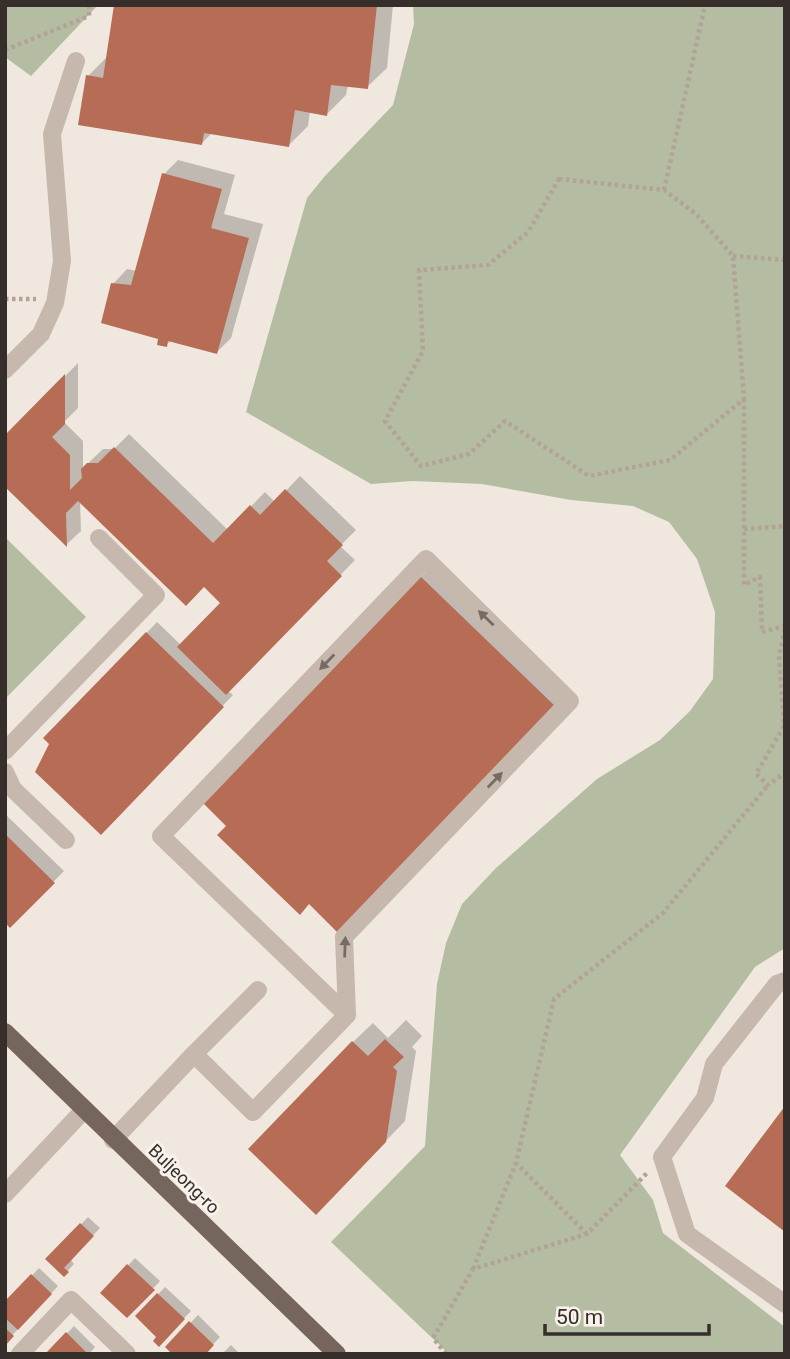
<svg xmlns="http://www.w3.org/2000/svg" width="790" height="1359" font-family="Roboto,sans-serif">
<style>
.green{fill:#b4bda1}
.shadow{fill:#0003}
.building{fill:#b76c56}
.lines{fill:none;stroke-linecap:round;stroke-linejoin:round}
.path{stroke:#b2a297;stroke-width:4.5;stroke-dasharray:3.5 3.5;stroke-linecap:butt}
.minor{stroke:#c6b8ad;stroke-width:18}
.major{stroke:#76655d;stroke-width:18}
.oneway{fill:#776c65}
.labels{text-anchor:middle;stroke-width:6;stroke-linejoin:round;paint-order:stroke}
.street-label{font-size:18px;fill:#362e2a;stroke:#f8f2eb}
</style>
<rect width="100%" height="100%" fill="#f0e8df"/>
<g class="green">
<polygon points="5,5 98,5 31,76 5,57"/>
<polygon points="413,5 785,5 785,948 755,967 620,1155 653,1200 663,1233 785,1327 785,1354 449,1354 331,1242 425,1146 437,984 446,943 462,904 496,868 597,779 660,740 690,711 713,679 715,612 697,559 669,522 633,506 571,500 482,484 413,481 371,484 246,412 307,198 325,176 393,105 414,24"/>
<polygon points="5,537 86,617 5,699"/>
</g>
<g class="shadow">
<polygon points="116,5 393,5 387,68 367,87 348,85 346,95 327,114 310,111 308,126 289,145 212,133 202,143 88,76 107,57"/>
<polygon points="178,160 235,175 224,214 263,224 231,338 217,352 172,340 166,345 113,284 127,269 137,271 164,174"/>
<polygon points="78,363 78,408 64,422 83,441 83,468 103,449 114,449 129,434 228,530 265,492 275,502 300,476 356,530 340,546 355,560 228,691 233,695 101,832 46,738 157,622 181,645 222,603 204,585 80,500 81,531 67,544 5,484 5,437"/>
<polygon points="435,563 570,692 555,708 230,824 203,801"/>
<polygon points="5,814 64,871 10,926 5,922"/>
<polygon points="406,1020 422,1036 412,1047 416,1051 405,1121 336,1193 353,1042 373,1023 388,1038"/>
<polygon points="88,1217 100,1228 70,1259 74,1264 64,1275 48,1259"/>
<polygon points="135,1258 160,1281 127,1316 102,1293"/>
<polygon points="39,1268 58,1286 5,1343 5,1304"/>
<polygon points="165,1287 191,1311 159,1344 159,1337 137,1316"/>
<polygon points="198,1315 220,1337 204,1354 167,1347"/>
<polygon points="74,1326 95,1347 89,1354 47,1354"/>
<polygon points="231,1345 240,1354 222,1354"/>
</g>
<g class="building">
<polygon points="114,5 377,5 368,89 331,85 327,116 295,110 289,147 204,133 202,145 78,125 86,75 103,78"/>
<polygon points="162,173 222,189 211,228 249,238 217,354 168,341 167,347 157,345 158,339 101,323 111,283 131,285"/>
<polygon points="65,374 65,424 52,437 70,455 70,490 82,478 81,469 87,463 98,463 114,447 213,543 250,505 260,515 285,489 343,545 327,561 342,576 226,695 177,647 220,603 204,587 186,606 78,501 66,513 67,547 5,487 5,435"/>
<polygon points="419,575 557,708 338,933 309,904 300,915 217,835 226,826 201,801"/>
<polygon points="146,632 224,707 101,835 35,772 49,744 43,738"/>
<polygon points="5,834 55,883 10,928 5,923"/>
<polygon points="385,1039 404,1057 393,1067 397,1071 386,1142 316,1215 248,1149 352,1041 368,1056"/>
<polygon points="785,1106 785,1232 725,1186"/>
<polygon points="80,1223 94,1236 64,1268 69,1272 64,1277 45,1259"/>
<polygon points="127,1264 155,1290 127,1318 100,1293"/>
<polygon points="31,1274 52,1294 18,1330 5,1318 5,1301"/>
<polygon points="157,1293 185,1319 159,1347 153,1341 156,1337 135,1316"/>
<polygon points="189,1321 214,1345 206,1354 172,1354 165,1347"/>
<polygon points="5,1328 14,1336 5,1346"/>
<polygon points="66,1332 88,1354 45,1354"/>
</g>
<g class="lines">
<g class="path">
<polyline points="5,50 89,16 89,5"/>
<polygon points="559,179 664,190 696,214 733,256 744,399 670,460 589,476 505,421 469,454 421,466 385,421 423,351 419,270 488,265 528,232"/>
<polyline points="664,190 705,5"/>
<polyline points="733,256 785,260"/>
<polyline points="5,299 36,299"/>
<polyline points="744,399 744,585 760,577 762,632 785,626"/>
<polyline points="744,529 785,526"/>
<polyline points="785,629 779,655 784,726 756,774 768,785 785,773"/>
<polyline points="587,1234 516,1163 554,999 663,913 768,785"/>
<polyline points="473,1269 516,1163"/>
<polyline points="446,1354 433,1338 473,1269 587,1234 648,1172"/>
</g>
<g class="minor">
<polyline points="5,370 41,334 55,303 62,261 52,134 76,61"/>
<polyline points="5,751 156,595 99,538"/>
<polyline points="5,772 13,789 66,840"/>
<polyline points="785,981 777,984 714,1064 705,1098 662,1157 687,1234 785,1304"/>
<polyline points="194,1054 258,990"/>
<polyline points="113,1140 194,1054 253,1112 347,1015 344,937 570,701 426,559 161,836 347,1015"/>
<polyline points="5,1194 83,1111"/>
<polyline points="20,1354 71,1300 127,1354"/>
</g>
<polyline class="major" points="5,1032 337,1354"/>
</g>
<defs><path id="oneway-solid" d="M-6-.8H1V-3.2L6.5 0L1 3.2V.8H-6Z" transform="scale(1.75)"/></defs>
<g class="oneway">
<use href="#oneway-solid" transform="translate(486 618) rotate(-136)"/>
<use href="#oneway-solid" transform="translate(327 662) rotate(134)"/>
<use href="#oneway-solid" transform="translate(495 780) rotate(-46)"/>
<use href="#oneway-solid" transform="translate(345 947) rotate(-88)"/>
</g>
<g class="labels">
<g class="street-label">
<text transform="translate(184 1179) rotate(44)" y="6">Buljeong-ro</text>
</g>
</g>
<rect width="790" height="1359" fill="none" stroke="#362e2a" stroke-width="14"/>
<path d="M545 1324v10h164v-10" fill="none" stroke="#362e2a" stroke-width="3.5"/>
<text x="556" y="1324" font-size="21" fill="#362e2a" stroke="#f8f2eb" stroke-width="5" paint-order="stroke">50 m</text>
</svg>
